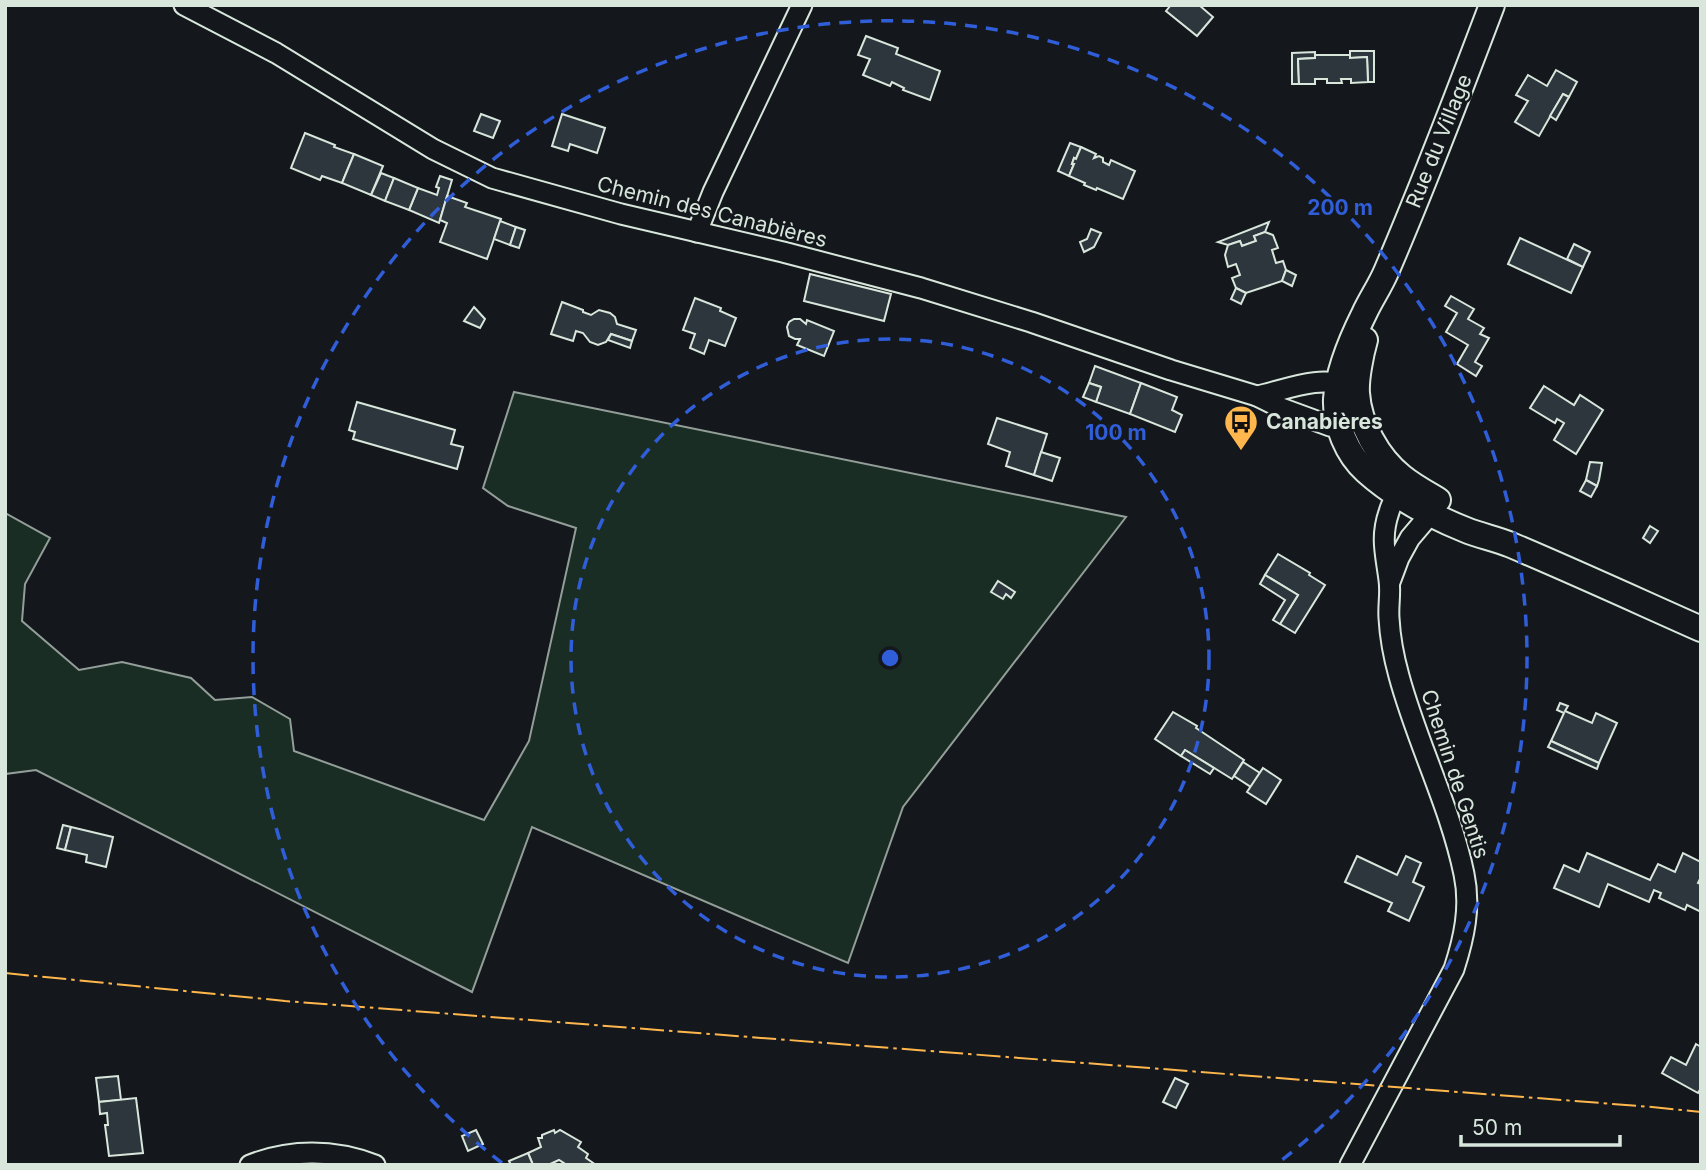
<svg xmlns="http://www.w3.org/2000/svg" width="1706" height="1170" font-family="Inter,sans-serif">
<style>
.green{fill:#1a2d24;stroke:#939e99;stroke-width:2}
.building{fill:#2c363c;stroke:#d8e6dc;stroke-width:2}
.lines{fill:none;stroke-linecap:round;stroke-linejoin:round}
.minor-casing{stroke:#d8e6dc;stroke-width:23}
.tertiary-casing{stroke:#d8e6dc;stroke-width:28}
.minor{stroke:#14181c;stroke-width:19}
.tertiary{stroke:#14181c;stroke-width:24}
.power{stroke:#ffb74d;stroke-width:2;stroke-dasharray:24 5 3.5 5;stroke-linecap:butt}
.ring{fill:none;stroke:#305dd8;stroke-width:3.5;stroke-dasharray:12 9}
.labels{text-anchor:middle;stroke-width:5;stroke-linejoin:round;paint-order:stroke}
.street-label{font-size:21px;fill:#d8e6dc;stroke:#14181c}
.poi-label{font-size:21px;font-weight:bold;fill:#d8e6dc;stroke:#14181c;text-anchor:start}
.centre{fill:#305dd8;stroke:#14181c;stroke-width:3.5}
.ring-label{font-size:21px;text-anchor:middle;font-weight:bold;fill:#305dd8;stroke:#14181c;stroke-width:5;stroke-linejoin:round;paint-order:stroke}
</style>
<rect width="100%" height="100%" fill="#14181c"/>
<polygon class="green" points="514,392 1126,517 903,807 848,963 532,827 472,992 36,770 5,774 5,513 50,538 25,584 22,621 79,670 122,662 191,678 215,700 252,697 290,719 294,751 484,820 529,741 576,528 508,506 483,488"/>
<g class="building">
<polygon points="1168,5 1199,5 1213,17 1197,36 1166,11 1170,6"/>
<polygon points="866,36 898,48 896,54 940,71 930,100 903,90 904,88 892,82 890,86 863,75 870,59 858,55"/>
<polygon points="1350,51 1374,51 1374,82 1368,82 1367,57 1350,58"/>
<polygon points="1315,52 1315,58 1298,59 1299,84 1292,84 1292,53"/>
<polygon points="1315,55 1350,55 1350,58 1367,57 1368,82 1351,83 1351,79 1341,79 1342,83 1327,83 1327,79 1315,79 1315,84 1299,84 1298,59 1315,58"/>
<polygon points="1556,70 1577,82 1569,97 1563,94 1539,136 1515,122 1528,101 1516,95 1528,75 1547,86"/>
<polygon points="1563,94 1569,97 1556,120 1550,116"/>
<polygon points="481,114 500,121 493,138 474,131"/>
<polygon points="562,114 605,128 597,153 570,144 568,151 552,146"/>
<polygon points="305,133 335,145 334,147 354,154 342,183 322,176 320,180 291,168"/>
<polygon points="1070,143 1081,147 1076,159 1074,158 1072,164 1074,164 1069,176 1058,171"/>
<polygon points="1081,147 1096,154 1094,158 1099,156 1103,158 1103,162 1109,165 1111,160 1135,171 1123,199 1097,188 1096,190 1084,185 1085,183 1069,176 1074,164 1072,164 1074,158 1076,159"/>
<polygon points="354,154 383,166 371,195 342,183"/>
<polygon points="381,173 394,178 385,201 371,195"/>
<polygon points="440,176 452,180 439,223 409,210 418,188 437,195 439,188 436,187"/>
<polygon points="394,178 418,188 409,210 385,201"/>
<polygon points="447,196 467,203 465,207 501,219 487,259 440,242 447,223 440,220"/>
<polygon points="500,221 516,227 510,245 494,239"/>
<polygon points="1269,222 1265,232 1254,236 1256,241 1242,246 1240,241 1228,245 1218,242"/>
<polygon points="516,227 525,230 519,248 510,245"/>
<polygon points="1091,229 1101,233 1094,247 1084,252 1080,242 1087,239"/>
<polygon points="1265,232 1273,235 1278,248 1272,250 1276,263 1283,261 1286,270 1282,281 1246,293 1236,288 1232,278 1240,275 1236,264 1228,267 1225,255 1228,245 1240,241 1242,246 1256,241 1254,236"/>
<polygon points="1520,238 1583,267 1571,293 1508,264"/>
<polygon points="1574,244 1590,252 1583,267 1567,259"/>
<polygon points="1286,270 1296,275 1292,286 1282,281"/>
<polygon points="810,274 891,294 884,321 804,301"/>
<polygon points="1236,288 1246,293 1241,304 1231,299"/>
<polygon points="1451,296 1474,309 1468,319 1484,328 1480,334 1489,338 1475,362 1482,366 1476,376 1457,364 1468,345 1446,332 1457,313 1445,306"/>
<polygon points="695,298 721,308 720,311 736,318 725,346 709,340 704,354 690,348 695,334 683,330"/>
<polygon points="562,302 583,310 583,312 591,315 599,310 610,313 615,317 617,324 636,330 632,341 611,334 606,342 598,345 590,342 583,333 576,331 573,341 551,334"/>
<polygon points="474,307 485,319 480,328 464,321"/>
<polygon points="794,319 800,319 806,324 807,320 834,331 824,356 797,345 800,339 795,339 789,336 787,327 789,322"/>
<polygon points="611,334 632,341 630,348 608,340"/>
<polygon points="1095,366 1141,383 1130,414 1096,402 1101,387 1089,383"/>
<polygon points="1089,383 1101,387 1096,402 1083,397"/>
<polygon points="1141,383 1177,397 1172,410 1182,415 1175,432 1130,414"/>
<polygon points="1544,386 1574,405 1580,395 1603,410 1576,454 1554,440 1564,423 1557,419 1555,423 1530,408"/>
<polygon points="357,402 455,430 451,444 463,447 457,469 353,439 355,432 349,430"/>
<polygon points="997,418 1047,434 1034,475 1006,466 1010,452 988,444"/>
<polygon points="1041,452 1060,458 1052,481 1034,475"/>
<polygon points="1590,462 1602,463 1599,480 1597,486 1586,480"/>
<polygon points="1586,480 1597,486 1591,497 1580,491"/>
<polygon points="1650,526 1658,531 1650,543 1643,538"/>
<polygon points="1278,554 1310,573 1309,575 1325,585 1295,633 1280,624 1298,595 1265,575"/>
<polygon points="1265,575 1298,595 1280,624 1273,620 1285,600 1260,584"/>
<polygon points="998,581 1015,592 1011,598 1006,594 1003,599 991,592"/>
<polygon points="1560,703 1568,706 1565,711 1592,723 1596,713 1617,723 1599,763 1551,741 1564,713 1557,710"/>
<polygon points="1173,712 1197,726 1196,728 1244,760 1232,779 1185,750 1181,756 1155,739"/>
<polygon points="1551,741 1599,763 1597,769 1548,747"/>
<polygon points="1185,750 1214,768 1210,774 1181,756"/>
<polygon points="1243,762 1260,773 1251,787 1234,776"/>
<polygon points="1263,768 1281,780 1266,804 1247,792"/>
<polygon points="63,825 71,827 65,850 57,848"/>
<polygon points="71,827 113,837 106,867 86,862 87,855 65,850"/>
<polygon points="1587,853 1650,880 1658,864 1675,872 1683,853 1701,862 1701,877 1698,883 1701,884 1701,912 1687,905 1685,910 1659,898 1661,893 1654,890 1649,902 1608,884 1599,907 1554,888 1564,865 1579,872"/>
<polygon points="1357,856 1397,875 1406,856 1421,863 1413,882 1424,887 1409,921 1388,911 1392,903 1345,882"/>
<polygon points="1696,1044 1701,1047 1701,1088 1698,1093 1662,1073 1671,1057 1686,1065"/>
<polygon points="118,1076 121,1100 99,1102 96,1078"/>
<polygon points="1175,1078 1188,1084 1176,1108 1163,1102"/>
<polygon points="136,1098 143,1153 109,1156 105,1125 108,1125 107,1113 100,1114 99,1102"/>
<polygon points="476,1130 483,1144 468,1151 462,1136"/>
<polygon points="554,1130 555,1133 560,1130 581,1142 578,1147 588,1154 586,1158 596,1165 567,1165 559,1160 548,1165 533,1165 528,1153 541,1147 538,1138 542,1138 542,1135"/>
<polygon points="528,1153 533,1165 511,1165 509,1161"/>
</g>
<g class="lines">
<g class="minor-casing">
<g id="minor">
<polyline points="184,5 276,53 433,149 492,178 621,214 783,252 921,288 1031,322 1171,370 1257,396"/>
<polyline points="697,232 713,192 802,5"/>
<path d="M1349 387C1320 374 1286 390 1257 396L1281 408 1330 426 1349 420"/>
<path d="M250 1165C290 1149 334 1149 375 1165"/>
<path d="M1350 1165 1454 969C1464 938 1471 907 1464 874 1450 806 1417 743 1399 676 1394 658 1390 637 1389 618 1388 605 1391 593 1389 580 1386 555 1380 538 1389 512 1391 505 1394 498 1401 495 1407 492 1415 492 1421 490L1429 512 1427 518 1410 538 1399 558 1390 582"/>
</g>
</g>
<g class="tertiary-casing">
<g id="tertiary">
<path d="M1492 5C1458 95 1424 184 1386 272 1380 286 1371 299 1364 314 1351 340 1338 370 1336 399 1335 425 1347 454 1366 471 1394 496 1431 516 1466 530 1481 536 1497 539 1511 545 1575 572 1638 601 1701 629"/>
<path d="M1365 340C1361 354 1356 379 1357 393 1359 424 1378 458 1402 477 1413 486 1426 493 1438 500"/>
</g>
</g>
<use href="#minor" class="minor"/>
<use href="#tertiary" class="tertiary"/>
<polyline class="power" points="5,973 285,1001 1652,1107 1701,1112"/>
</g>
<g class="ring">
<circle cx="890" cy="658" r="319"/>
<path d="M502 1163A637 637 0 1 1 1278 1163"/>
</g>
<defs>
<g id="bus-pin" transform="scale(1.75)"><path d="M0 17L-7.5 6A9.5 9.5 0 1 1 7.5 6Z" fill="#ffb74d" stroke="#14181c"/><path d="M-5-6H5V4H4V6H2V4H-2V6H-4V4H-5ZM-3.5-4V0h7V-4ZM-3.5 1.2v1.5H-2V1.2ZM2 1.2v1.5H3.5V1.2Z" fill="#111"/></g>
</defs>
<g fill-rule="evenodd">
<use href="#bus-pin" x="1241" y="422"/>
</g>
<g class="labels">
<g class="street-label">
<text transform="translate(1439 141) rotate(-68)" y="7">Rue du Village</text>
<text transform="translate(712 212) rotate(14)" y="7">Chemin des Canabières</text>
<text transform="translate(1455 774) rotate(72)" y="7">Chemin de Gentis</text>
</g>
<g class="poi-label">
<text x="1266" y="429">Canabières</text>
</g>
</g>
<circle cx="890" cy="658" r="10" class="centre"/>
<g class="ring-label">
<text x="1340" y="215">200 m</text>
<text x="1116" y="440">100 m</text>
</g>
<rect width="1706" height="1170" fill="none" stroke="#d8e6dc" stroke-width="14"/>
<path d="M1461 1135v10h159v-10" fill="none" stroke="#d8e6dc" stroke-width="3.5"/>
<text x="1472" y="1135" font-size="21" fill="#d8e6dc" stroke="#14181c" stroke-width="5" paint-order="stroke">50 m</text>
</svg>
